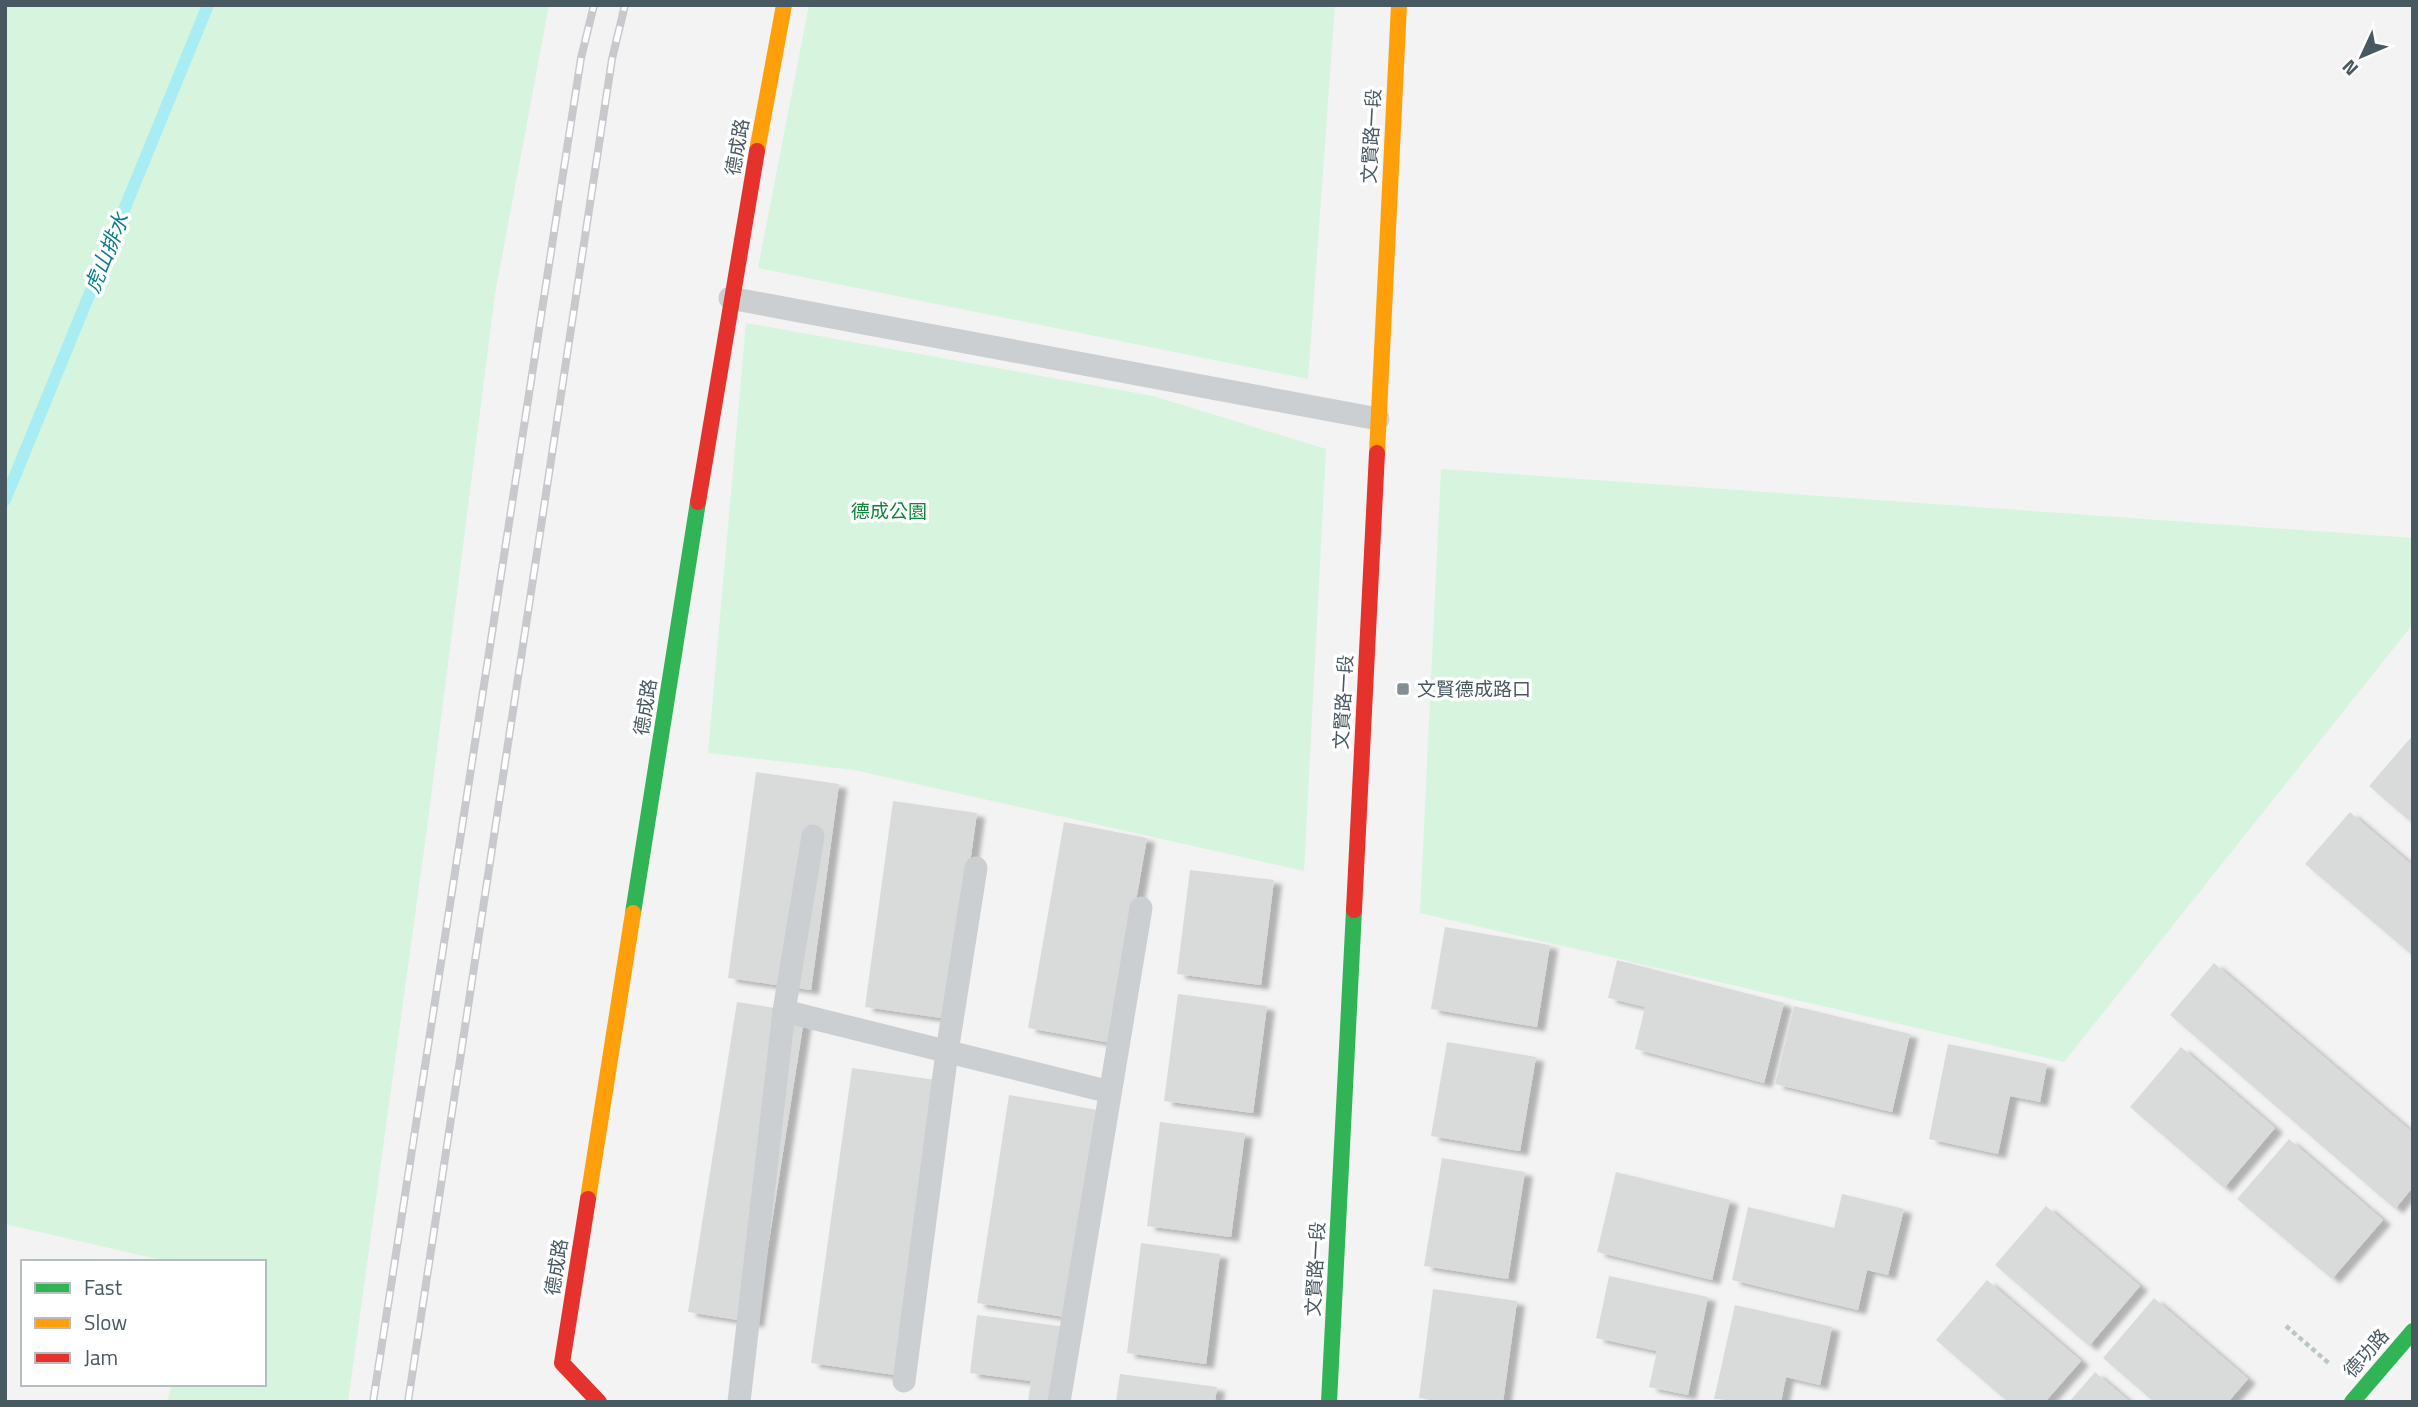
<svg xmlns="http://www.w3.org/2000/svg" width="2418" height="1407" font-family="'Titillium Web','Noto Sans TC',sans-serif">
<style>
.green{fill:#d6f4de}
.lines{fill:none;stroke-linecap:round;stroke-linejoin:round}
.stream{stroke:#a8edf4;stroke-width:12}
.building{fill:#d9dbdb;filter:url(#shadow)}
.path{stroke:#bac8c2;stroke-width:4.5;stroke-dasharray:5 3.5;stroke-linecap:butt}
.lane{stroke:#cccfd2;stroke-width:23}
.fast{stroke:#30b455;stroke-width:16}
.slow{stroke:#ff9f0a;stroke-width:16}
.jam{stroke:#e5322d;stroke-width:16}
.rail-casing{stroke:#c7c9cc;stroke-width:8}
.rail{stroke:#fff;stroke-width:5;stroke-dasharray:16;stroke-linecap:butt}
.poi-dot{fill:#848f94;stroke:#fff;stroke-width:2.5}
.labels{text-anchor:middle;stroke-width:7;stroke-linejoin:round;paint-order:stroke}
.street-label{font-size:19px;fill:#485961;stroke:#fff}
.park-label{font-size:19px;fill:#10853b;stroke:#fff}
.poi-label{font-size:19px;fill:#485961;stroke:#fff;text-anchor:start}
.water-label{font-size:21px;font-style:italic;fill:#057e89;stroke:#fff}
</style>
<defs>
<filter id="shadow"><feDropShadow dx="8" dy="4.5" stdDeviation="2" flood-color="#0004"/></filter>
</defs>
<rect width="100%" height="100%" fill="#f3f3f3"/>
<g class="green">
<polygon points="5,5 549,5 495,294 428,821 348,1402 167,1402 172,1384 264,1384 264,1262 170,1262 5,1224"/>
<polygon points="809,5 1335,5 1308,379 758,268"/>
<polygon points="746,323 1153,396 1326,449 1304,871 854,770 708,753"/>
<polygon points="1441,469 2413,538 2413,624 2064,1062 1420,913"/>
</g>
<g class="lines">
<polyline class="stream" points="5,500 208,5"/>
</g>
<g class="building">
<polygon points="2413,735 2413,824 2369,786"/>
<polygon points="756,772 839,784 811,990 728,978"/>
<polygon points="893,801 977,813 948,1019 865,1007"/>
<polygon points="2350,812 2413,866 2413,956 2305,864"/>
<polygon points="1064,822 1147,838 1111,1043 1028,1028"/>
<polygon points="1190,870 1274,880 1261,985 1177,974"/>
<polygon points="1445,927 1550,945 1537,1027 1431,1009"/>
<polygon points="1617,960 1784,1003 1764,1083 1635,1049 1645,1007 1608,998"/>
<polygon points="2214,963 2413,1133 2413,1187 2395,1209 2170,1015"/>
<polygon points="1178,994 1267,1006 1253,1113 1164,1101"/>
<polygon points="737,1002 805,1013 756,1323 688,1312"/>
<polygon points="1794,1006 1910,1034 1892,1112 1775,1084"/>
<polygon points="1447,1042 1536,1057 1520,1151 1431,1136"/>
<polygon points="1948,1044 2047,1064 2040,1102 2010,1096 1998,1154 1929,1139"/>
<polygon points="2181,1047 2275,1128 2224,1188 2130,1107"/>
<polygon points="852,1068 936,1080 895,1375 811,1363"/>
<polygon points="1009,1095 1103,1111 1071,1318 977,1303"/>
<polygon points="1160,1122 1245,1133 1231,1237 1147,1226"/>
<polygon points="2289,1139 2383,1220 2332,1279 2237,1199"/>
<polygon points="1442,1158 1525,1172 1508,1279 1424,1266"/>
<polygon points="1616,1172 1730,1200 1712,1280 1597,1252"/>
<polygon points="1842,1194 1904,1209 1888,1275 1867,1270 1858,1310 1732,1280 1748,1207 1834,1228"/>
<polygon points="2046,1206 2140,1286 2089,1346 1995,1265"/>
<polygon points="1141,1243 1220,1254 1206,1364 1127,1353"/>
<polygon points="1609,1276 1708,1297 1688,1395 1649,1387 1657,1351 1596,1338"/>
<polygon points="1987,1280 2081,1361 2045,1402 2008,1402 1936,1340"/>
<polygon points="1433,1289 1517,1301 1503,1402 1447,1402 1419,1398"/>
<polygon points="2154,1298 2248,1379 2228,1402 2154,1402 2103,1358"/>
<polygon points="1735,1305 1832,1327 1820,1385 1786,1377 1781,1402 1714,1399"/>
<polygon points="977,1315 1066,1327 1057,1402 1028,1402 1031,1381 970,1373"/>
<polygon points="2095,1372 2130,1402 2069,1402"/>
<polygon points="1120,1374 1217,1387 1215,1402 1116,1402"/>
</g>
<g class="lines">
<polyline class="path" points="2286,1326 2331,1365"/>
<g class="lane">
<polyline points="730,298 1378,419"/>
<polyline points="784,1011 1110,1092"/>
<polyline points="904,1381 947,1052 976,868"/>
<polyline points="739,1402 784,1011 813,836"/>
<polyline points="1059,1402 1141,908"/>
</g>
<g class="fast">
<polyline points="633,913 698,502"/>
<polyline points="1329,1402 1354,910"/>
<polyline points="2352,1402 2413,1331"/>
</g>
<g class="slow">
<polyline points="757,151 784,5"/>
<polyline points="1377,453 1399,5"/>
<polyline points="588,1199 633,913"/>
</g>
<g class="jam">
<polyline points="698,502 757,151"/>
<polyline points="1354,910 1377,453"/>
<polyline points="588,1199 562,1363 599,1402"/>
</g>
<g class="rail-casing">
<g id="rail">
<polyline points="373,1402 581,58 594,5"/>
<polyline points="408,1402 612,59 625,5"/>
</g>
</g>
<use href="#rail" class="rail"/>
</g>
<rect class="poi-dot" x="1396" y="682" width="14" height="14" rx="3.5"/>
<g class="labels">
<g class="street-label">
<text transform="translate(1371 136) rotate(-87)" y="7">文賢路一段</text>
<text transform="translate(737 147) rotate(-80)" y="7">德成路</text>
<text transform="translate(1343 702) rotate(-87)" y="7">文賢路一段</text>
<text transform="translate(645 707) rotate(-81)" y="7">德成路</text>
<text transform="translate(556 1267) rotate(-81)" y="7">德成路</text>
<text transform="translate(1315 1269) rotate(-87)" y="7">文賢路一段</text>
<text transform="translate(2366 1353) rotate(-49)" y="7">德功路</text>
</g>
<g class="park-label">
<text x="889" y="518">德成公園</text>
</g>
<g class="poi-label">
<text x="1417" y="696">文賢德成路口</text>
</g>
<g class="water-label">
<text transform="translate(107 253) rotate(-68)" y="7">虎山排水</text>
</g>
</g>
<rect width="2418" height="1407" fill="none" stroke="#485961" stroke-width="14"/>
<rect x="21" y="1260" width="245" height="126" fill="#ffffff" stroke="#b6bdc0" stroke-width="2"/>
<rect x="35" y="1283" width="35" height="10" fill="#30b455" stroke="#b6bdc0" stroke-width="2"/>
<text x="84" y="1295" font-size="21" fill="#485961">Fast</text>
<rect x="35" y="1318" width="35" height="10" fill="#ff9f0a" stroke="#b6bdc0" stroke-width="2"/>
<text x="84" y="1330" font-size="21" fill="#485961">Slow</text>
<rect x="35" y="1353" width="35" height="10" fill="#e5322d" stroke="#b6bdc0" stroke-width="2"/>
<text x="84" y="1365" font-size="21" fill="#485961">Jam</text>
<g transform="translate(2362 56) rotate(226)" stroke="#ffffff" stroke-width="5" paint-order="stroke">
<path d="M0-5L12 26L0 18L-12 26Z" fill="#485961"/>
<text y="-10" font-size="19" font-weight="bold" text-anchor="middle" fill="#485961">N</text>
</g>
</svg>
